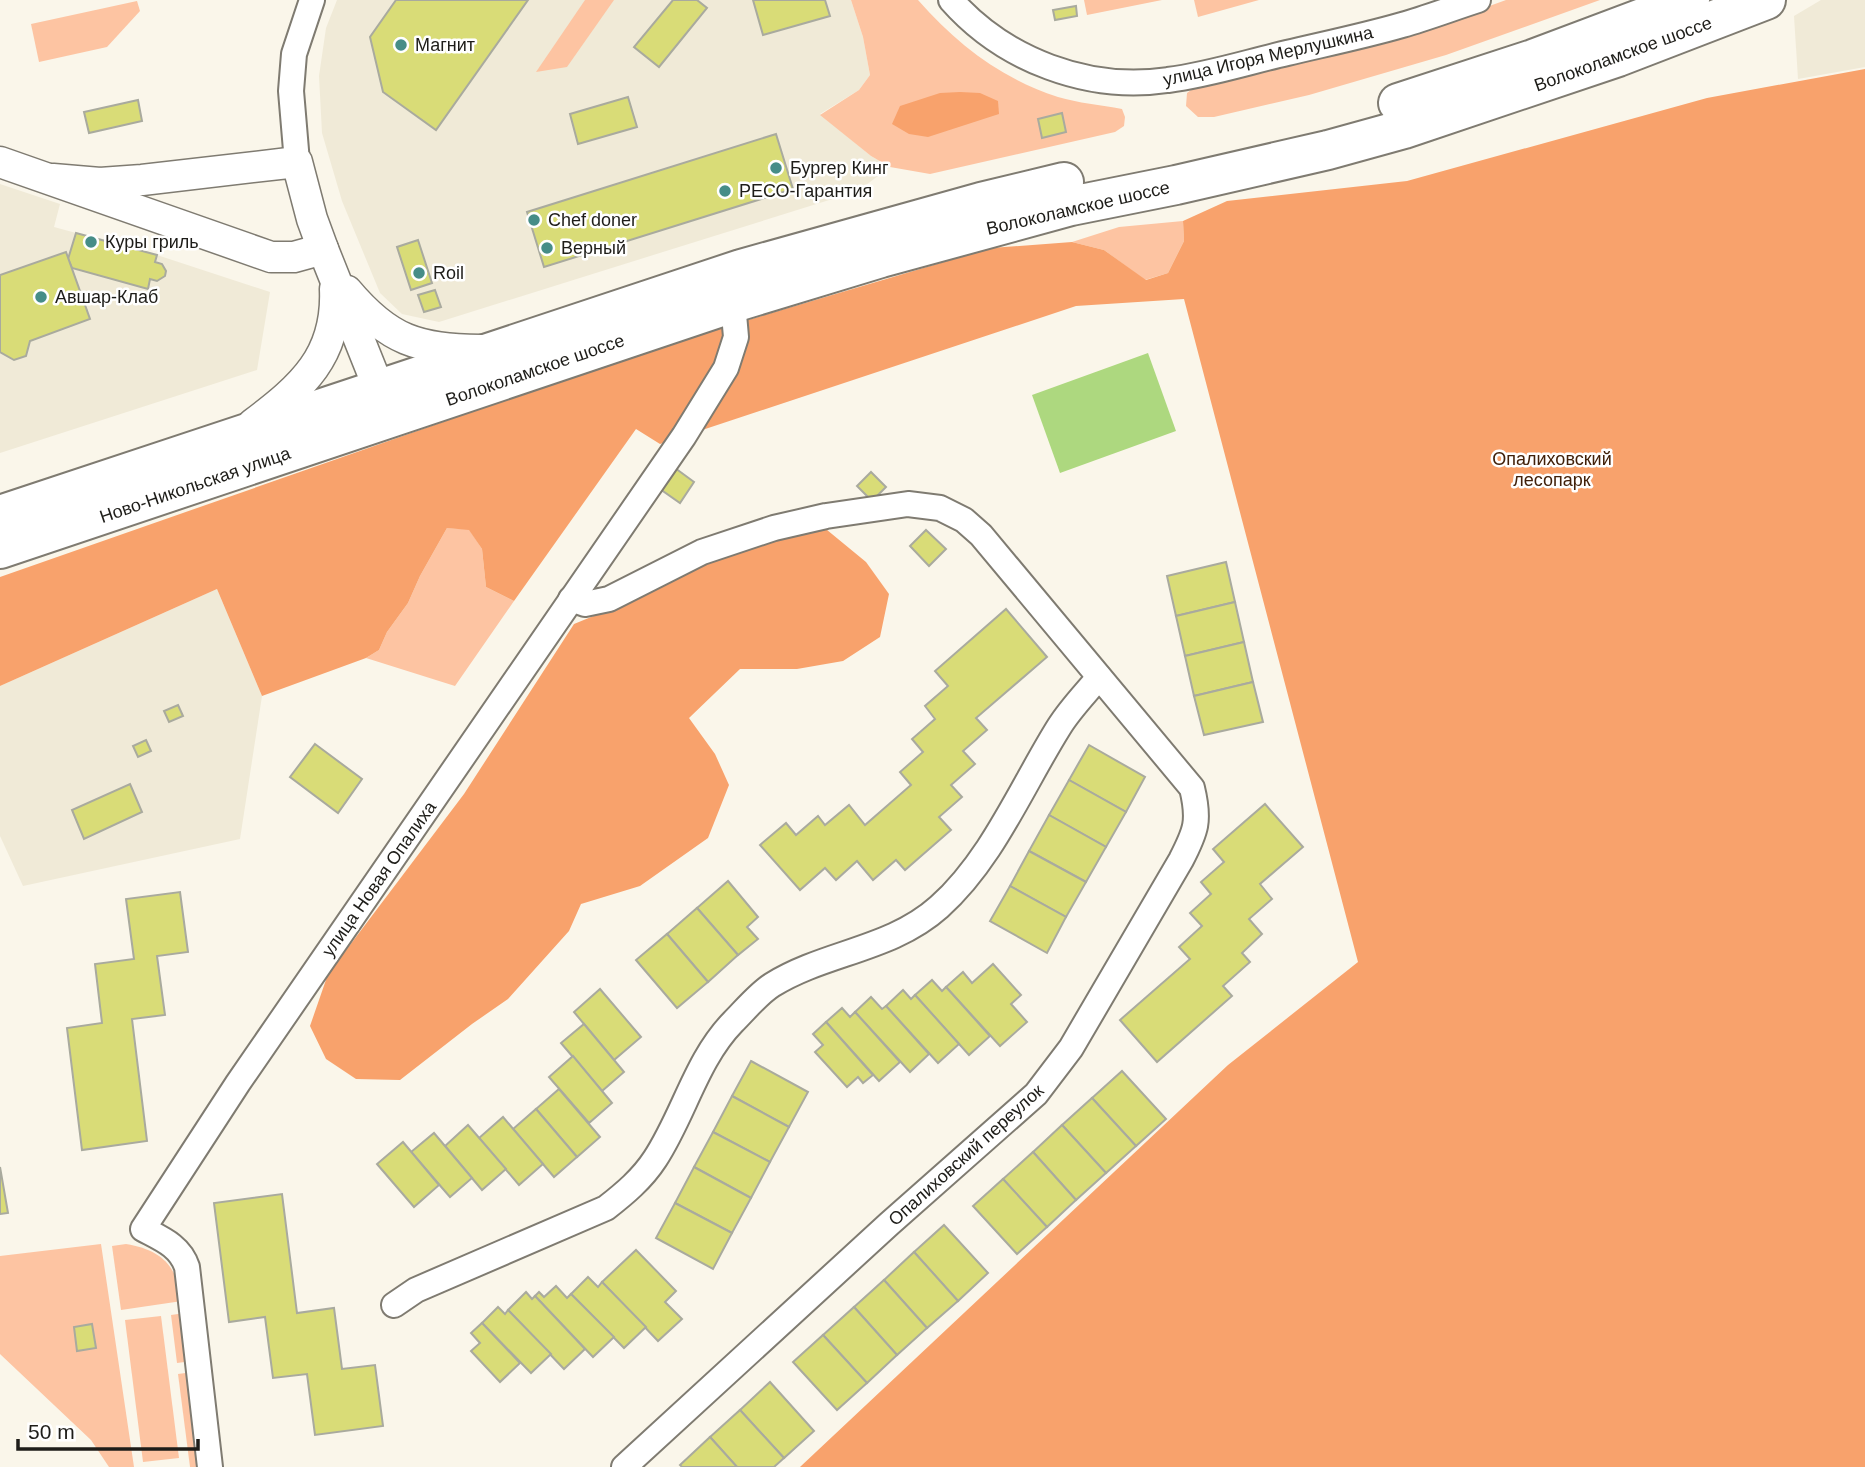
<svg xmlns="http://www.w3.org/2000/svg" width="1865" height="1467" font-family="Arial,sans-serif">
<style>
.built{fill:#f0ead7}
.green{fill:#fdc4a2;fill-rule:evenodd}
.forest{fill:#f8a26c}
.water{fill:#add87f}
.building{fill:#d9dc77;stroke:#a9aa9e;stroke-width:2}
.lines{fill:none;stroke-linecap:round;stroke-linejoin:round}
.minor-casing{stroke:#7f7b71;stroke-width:28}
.tertiary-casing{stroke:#7f7b71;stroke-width:33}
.primary-casing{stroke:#7f7b71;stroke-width:42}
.minor{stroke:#fff;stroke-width:24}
.tertiary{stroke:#fff;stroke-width:30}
.primary{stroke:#fff;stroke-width:38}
.poi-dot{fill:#468d87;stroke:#fff;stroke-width:2.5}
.labels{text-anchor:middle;stroke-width:5;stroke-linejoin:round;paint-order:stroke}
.poi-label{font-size:18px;fill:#1e1d19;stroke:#fff;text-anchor:start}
.street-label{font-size:18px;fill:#1e1d19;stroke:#fff}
.park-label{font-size:18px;fill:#412009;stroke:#fff}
</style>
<rect width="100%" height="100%" fill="#faf6ea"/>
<g class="built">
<polygon points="337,0 851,0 863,37 870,75 859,90 820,114 871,156 890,167 858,191 439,322 402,314 380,293 342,201 322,133 319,76 326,28"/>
<polygon points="1821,0 1865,0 1865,67 1798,79 1794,16"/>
<polygon points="0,184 60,204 54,227 157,255 270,292 257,370 0,453"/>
<polygon points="217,589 262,696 240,839 23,886 0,836 0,686"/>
</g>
<g class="green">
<polygon points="585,0 614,0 567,67 536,72"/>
<path d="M851 0H918C958 45 1000 78 1058 97 1078 103 1101 105 1122 109L1125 117 1124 126 1115 132 930 174 890 167 871 156 820 115 859 90 870 75 863 37Z"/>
<polygon points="1084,0 1162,0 1087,15"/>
<polygon points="1194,0 1259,0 1198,17"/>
<polygon points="1506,0 1600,0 1446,55 1309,95 1214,117 1198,117 1186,106 1187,93 1200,83 1426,29"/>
<polygon points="137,1 140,11 107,47 39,62 31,24"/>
<polygon points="1183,221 1184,241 1168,273 1145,280 1104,250 1072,242 1119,227"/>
<polygon points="447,528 469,529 482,549 486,587 514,601 455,686 366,658 379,650 387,632 408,603 420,576"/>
<path d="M101 1244 134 1467H109L91 1440 0 1354V1256ZM92 1325 96 1348 77 1351 74 1327Z"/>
<path d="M126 1244C162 1250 177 1266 182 1301L121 1310 112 1246Z"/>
<polygon points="185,1313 192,1361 177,1363 171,1315"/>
<polygon points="161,1316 179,1458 143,1462 125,1320"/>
<polygon points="193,1372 205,1467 190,1467 178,1374"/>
</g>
<g class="forest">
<polygon points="1865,69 1865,1467 800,1467 1228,1065 1358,962 1184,299 1076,306 660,444 636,429 514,601 486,587 482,549 469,530 447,528 420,576 408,603 387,632 379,650 366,658 262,696 217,589 0,686 0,577 660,346 991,248 1072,242 1104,250 1146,280 1168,273 1184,241 1183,221 1227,201 1407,181 1707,98"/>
<polygon points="960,92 980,93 998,101 999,114 928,137 909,134 892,124 900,106 940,93"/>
<polygon points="821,525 866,562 889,594 880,637 843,661 797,669 740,669 689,718 715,754 729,785 708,838 640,886 581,904 569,931 508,999 472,1024 400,1080 356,1079 326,1059 310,1026 328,974 464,794 574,624 618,606 708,562"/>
</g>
<polygon class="water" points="1148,353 1176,431 1060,473 1032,395"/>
<g class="building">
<polygon points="396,0 528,0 436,130 383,92 370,37"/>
<polygon points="673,0 697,0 707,8 659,67 634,47"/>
<polygon points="753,0 825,0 830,16 763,35"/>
<polygon points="1076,6 1077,16 1055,20 1053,10"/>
<polygon points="628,97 637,127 578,144 570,114"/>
<polygon points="138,100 142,121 89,133 84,112"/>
<polygon points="1062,113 1066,132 1042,138 1038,119"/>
<polygon points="776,134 793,189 544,267 527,212"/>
<polygon points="76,233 157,255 155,262 162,264 166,271 165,276 157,281 150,279 148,289 72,268 68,259"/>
<polygon points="418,240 432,283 411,290 397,247"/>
<polygon points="66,252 90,319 30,341 26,356 14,360 0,352 0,275"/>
<polygon points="435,290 441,307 424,312 418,295"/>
<polygon points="675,468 694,482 680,503 660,489"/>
<polygon points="871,472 886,487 872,501 857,486"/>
<polygon points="926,530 946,549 929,566 910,546"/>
<polygon points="1226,562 1235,602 1176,616 1167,576"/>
<polygon points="1235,602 1244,642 1185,656 1176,616"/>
<polygon points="1006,609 1047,657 976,718 987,730 963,751 975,764 951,785 962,797 939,817 951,830 905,870 896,860 873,880 857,861 836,880 825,868 800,890 760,845 786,823 796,835 818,816 825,825 849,805 865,825 911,785 900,772 923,752 912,739 935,719 925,706 948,686 935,671"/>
<polygon points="1244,642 1253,682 1194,696 1185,656"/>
<polygon points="1253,682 1263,722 1204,735 1194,696"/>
<polygon points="178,705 183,716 169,722 164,711"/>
<polygon points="146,740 151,751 138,757 133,746"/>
<polygon points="315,744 362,779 338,813 290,777"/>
<polygon points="1089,745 1145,777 1126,812 1069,780"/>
<polygon points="1069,780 1126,812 1106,847 1049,815"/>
<polygon points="130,784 142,812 84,839 72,810"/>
<polygon points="1265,804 1303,847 1260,884 1272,899 1249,919 1262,934 1242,953 1250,962 1223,986 1232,996 1157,1062 1120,1020 1190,959 1179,947 1202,926 1190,913 1211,894 1201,882 1224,862 1213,849"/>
<polygon points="1049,815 1106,847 1086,882 1029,851"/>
<polygon points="1029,851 1086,882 1066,917 1010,886"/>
<polygon points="728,881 758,917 747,927 758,939 738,955 697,908"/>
<polygon points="1010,886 1066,917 1047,953 990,921"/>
<polygon points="180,892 188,952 157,956 165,1015 132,1019 147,1141 82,1150 67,1028 102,1023 95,964 134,959 126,899"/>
<polygon points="697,908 738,955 708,982 667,934"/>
<polygon points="667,934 708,982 677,1008 636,960"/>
<polygon points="993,964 1021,995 1011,1004 1027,1022 1000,1046 946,987 963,972 972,983"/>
<polygon points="932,980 942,991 946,987 990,1036 969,1055 915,995"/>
<polygon points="600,989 641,1037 614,1060 574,1012"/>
<polygon points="903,990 911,999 915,995 959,1044 938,1063 886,1006"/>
<polygon points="871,997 882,1009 886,1006 929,1054 910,1072 855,1012"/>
<polygon points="842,1008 850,1017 855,1012 900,1062 879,1081 826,1022"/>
<polygon points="826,1022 873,1075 863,1083 858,1077 847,1087 815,1052 823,1045 813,1034"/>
<polygon points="584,1024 624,1072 602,1091 561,1043"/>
<polygon points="573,1056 612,1103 589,1123 549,1077"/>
<polygon points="751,1061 808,1092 789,1127 732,1096"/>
<polygon points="1122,1071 1166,1119 1136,1146 1092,1098"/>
<polygon points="559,1089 600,1137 577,1157 536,1109"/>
<polygon points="732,1096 789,1127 770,1162 713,1132"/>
<polygon points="1092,1098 1136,1146 1106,1173 1062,1125"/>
<polygon points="536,1109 577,1157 554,1177 513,1129"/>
<polygon points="503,1117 543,1164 519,1185 479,1138"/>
<polygon points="468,1125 506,1169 482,1190 445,1146"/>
<polygon points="1062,1125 1106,1173 1076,1200 1033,1152"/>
<polygon points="713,1132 770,1162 751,1198 694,1167"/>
<polygon points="434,1133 472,1178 450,1197 411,1152"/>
<polygon points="403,1142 439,1185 414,1207 377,1164"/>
<polygon points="1033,1152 1076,1200 1047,1227 1003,1179"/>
<polygon points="0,1167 8,1213 0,1214"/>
<polygon points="694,1167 751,1198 732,1233 675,1203"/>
<polygon points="1003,1179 1047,1227 1017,1254 973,1206"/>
<polygon points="282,1194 297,1313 334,1308 342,1369 375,1365 383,1426 315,1435 307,1374 273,1378 265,1317 229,1322 214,1203"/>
<polygon points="675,1203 732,1233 713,1269 656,1238"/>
<polygon points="944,1225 988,1273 958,1301 914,1252"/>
<polygon points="636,1250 676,1291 665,1302 682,1319 658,1341 602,1282"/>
<polygon points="914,1252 958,1301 927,1328 884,1280"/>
<polygon points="588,1277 598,1287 602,1282 646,1327 624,1348 571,1294"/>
<polygon points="884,1280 927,1328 897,1355 854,1307"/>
<polygon points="556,1286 567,1298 571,1294 614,1337 593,1357 535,1296 539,1292 544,1297"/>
<polygon points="526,1292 532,1299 535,1296 585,1349 564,1369 508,1310"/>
<polygon points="498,1307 505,1314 508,1310 551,1354 531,1373 482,1323"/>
<polygon points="854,1307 897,1355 867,1383 823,1335"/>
<polygon points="482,1323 520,1363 500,1382 471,1351 480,1343 471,1333"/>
<polygon points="92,1324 96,1348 77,1351 74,1327"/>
<polygon points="823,1335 867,1383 837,1410 793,1362"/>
<polygon points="770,1382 814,1431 784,1458 740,1410"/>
<polygon points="740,1410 784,1458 774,1467 737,1467 710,1437"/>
<polygon points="710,1437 737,1467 682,1467 680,1465"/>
</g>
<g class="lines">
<g class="minor-casing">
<g id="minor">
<path d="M951 0C1004 60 1088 92 1168 80 1208 75 1248 62 1287 53 1325 44 1364 36 1402 25 1427 18 1453 8 1478 0"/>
<polyline points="297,162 291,91 294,54 312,0"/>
<path d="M571 599 585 604 609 599 702 552 774 528 826 516 908 504 940 508 964 520 981 535 1192 788C1200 821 1196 831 1181 860L1071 1048 1036 1094 889 1224 624 1467"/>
<path d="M394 1305 416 1290 606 1208C624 1194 642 1179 655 1159 684 1115 696 1060 733 1022 745 1010 758 994 772 985 825 952 891 950 939 907 992 860 1022 786 1059 727 1070 709 1086 693 1099 677"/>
<path d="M210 1467 187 1267C180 1246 162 1239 143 1229L238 1083 684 436 726 368 736 337 733 303"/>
</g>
</g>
<g class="tertiary-casing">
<g id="tertiary">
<polyline points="0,162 271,257 294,257 323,249"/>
<polyline points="53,179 100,183 142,180 297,162 312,219 323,249 387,409"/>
<path d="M347 291C389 341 418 349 481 350"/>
<path d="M253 424C302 387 338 356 335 289"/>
</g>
</g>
<g class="primary-casing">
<g id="primary">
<polyline points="1398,103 1533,59 1690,0"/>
<polyline points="0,515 741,269 981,202 1064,182"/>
<polyline points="0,549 733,303 881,258 1071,206 1176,185 1328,150 1404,129 1618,57 1766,0"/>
</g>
</g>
<use href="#minor" class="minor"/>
<use href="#tertiary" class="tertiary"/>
<use href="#primary" class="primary"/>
</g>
<g class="poi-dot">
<circle cx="401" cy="45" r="7"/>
<circle cx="776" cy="168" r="7"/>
<circle cx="725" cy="191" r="7"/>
<circle cx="534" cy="220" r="7"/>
<circle cx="91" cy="242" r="7"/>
<circle cx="547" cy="248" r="7"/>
<circle cx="419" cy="273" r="7"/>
<circle cx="41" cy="297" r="7"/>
</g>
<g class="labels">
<g class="poi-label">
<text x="415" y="51">Магнит</text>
<text x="790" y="174">Бургер Кинг</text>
<text x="739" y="197">РЕСО-Гарантия</text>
<text x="548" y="226">Chef doner</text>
<text x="105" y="248">Куры гриль</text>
<text x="561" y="254">Верный</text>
<text x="433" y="279">Roil</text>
<text x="55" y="303">Авшар-Клаб</text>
</g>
<g class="street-label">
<text transform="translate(1623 54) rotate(-20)" y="6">Волоколамское шоссе</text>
<text transform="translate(1268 56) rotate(-13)" y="6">улица Игоря Мерлушкина</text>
<text transform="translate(1078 208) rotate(-13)" y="6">Волоколамское шоссе</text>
<text transform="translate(535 370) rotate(-19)" y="6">Волоколамское шоссе</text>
<text transform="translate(195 485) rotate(-19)" y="6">Ново-Никольская улица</text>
<text transform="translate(379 879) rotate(-55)" y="6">улица Новая Опалиха</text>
<text transform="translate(966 1155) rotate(-42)" y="6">Опалиховский переулок</text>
</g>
<g class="park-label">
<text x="1552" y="465">Опалиховский<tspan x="1552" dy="21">лесопарк</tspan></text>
</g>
</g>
<path d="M18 1439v10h180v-10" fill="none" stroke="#1e1d19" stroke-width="3.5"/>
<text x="28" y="1439" font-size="21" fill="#1e1d19" stroke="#ffffff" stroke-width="5" paint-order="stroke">50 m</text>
</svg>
